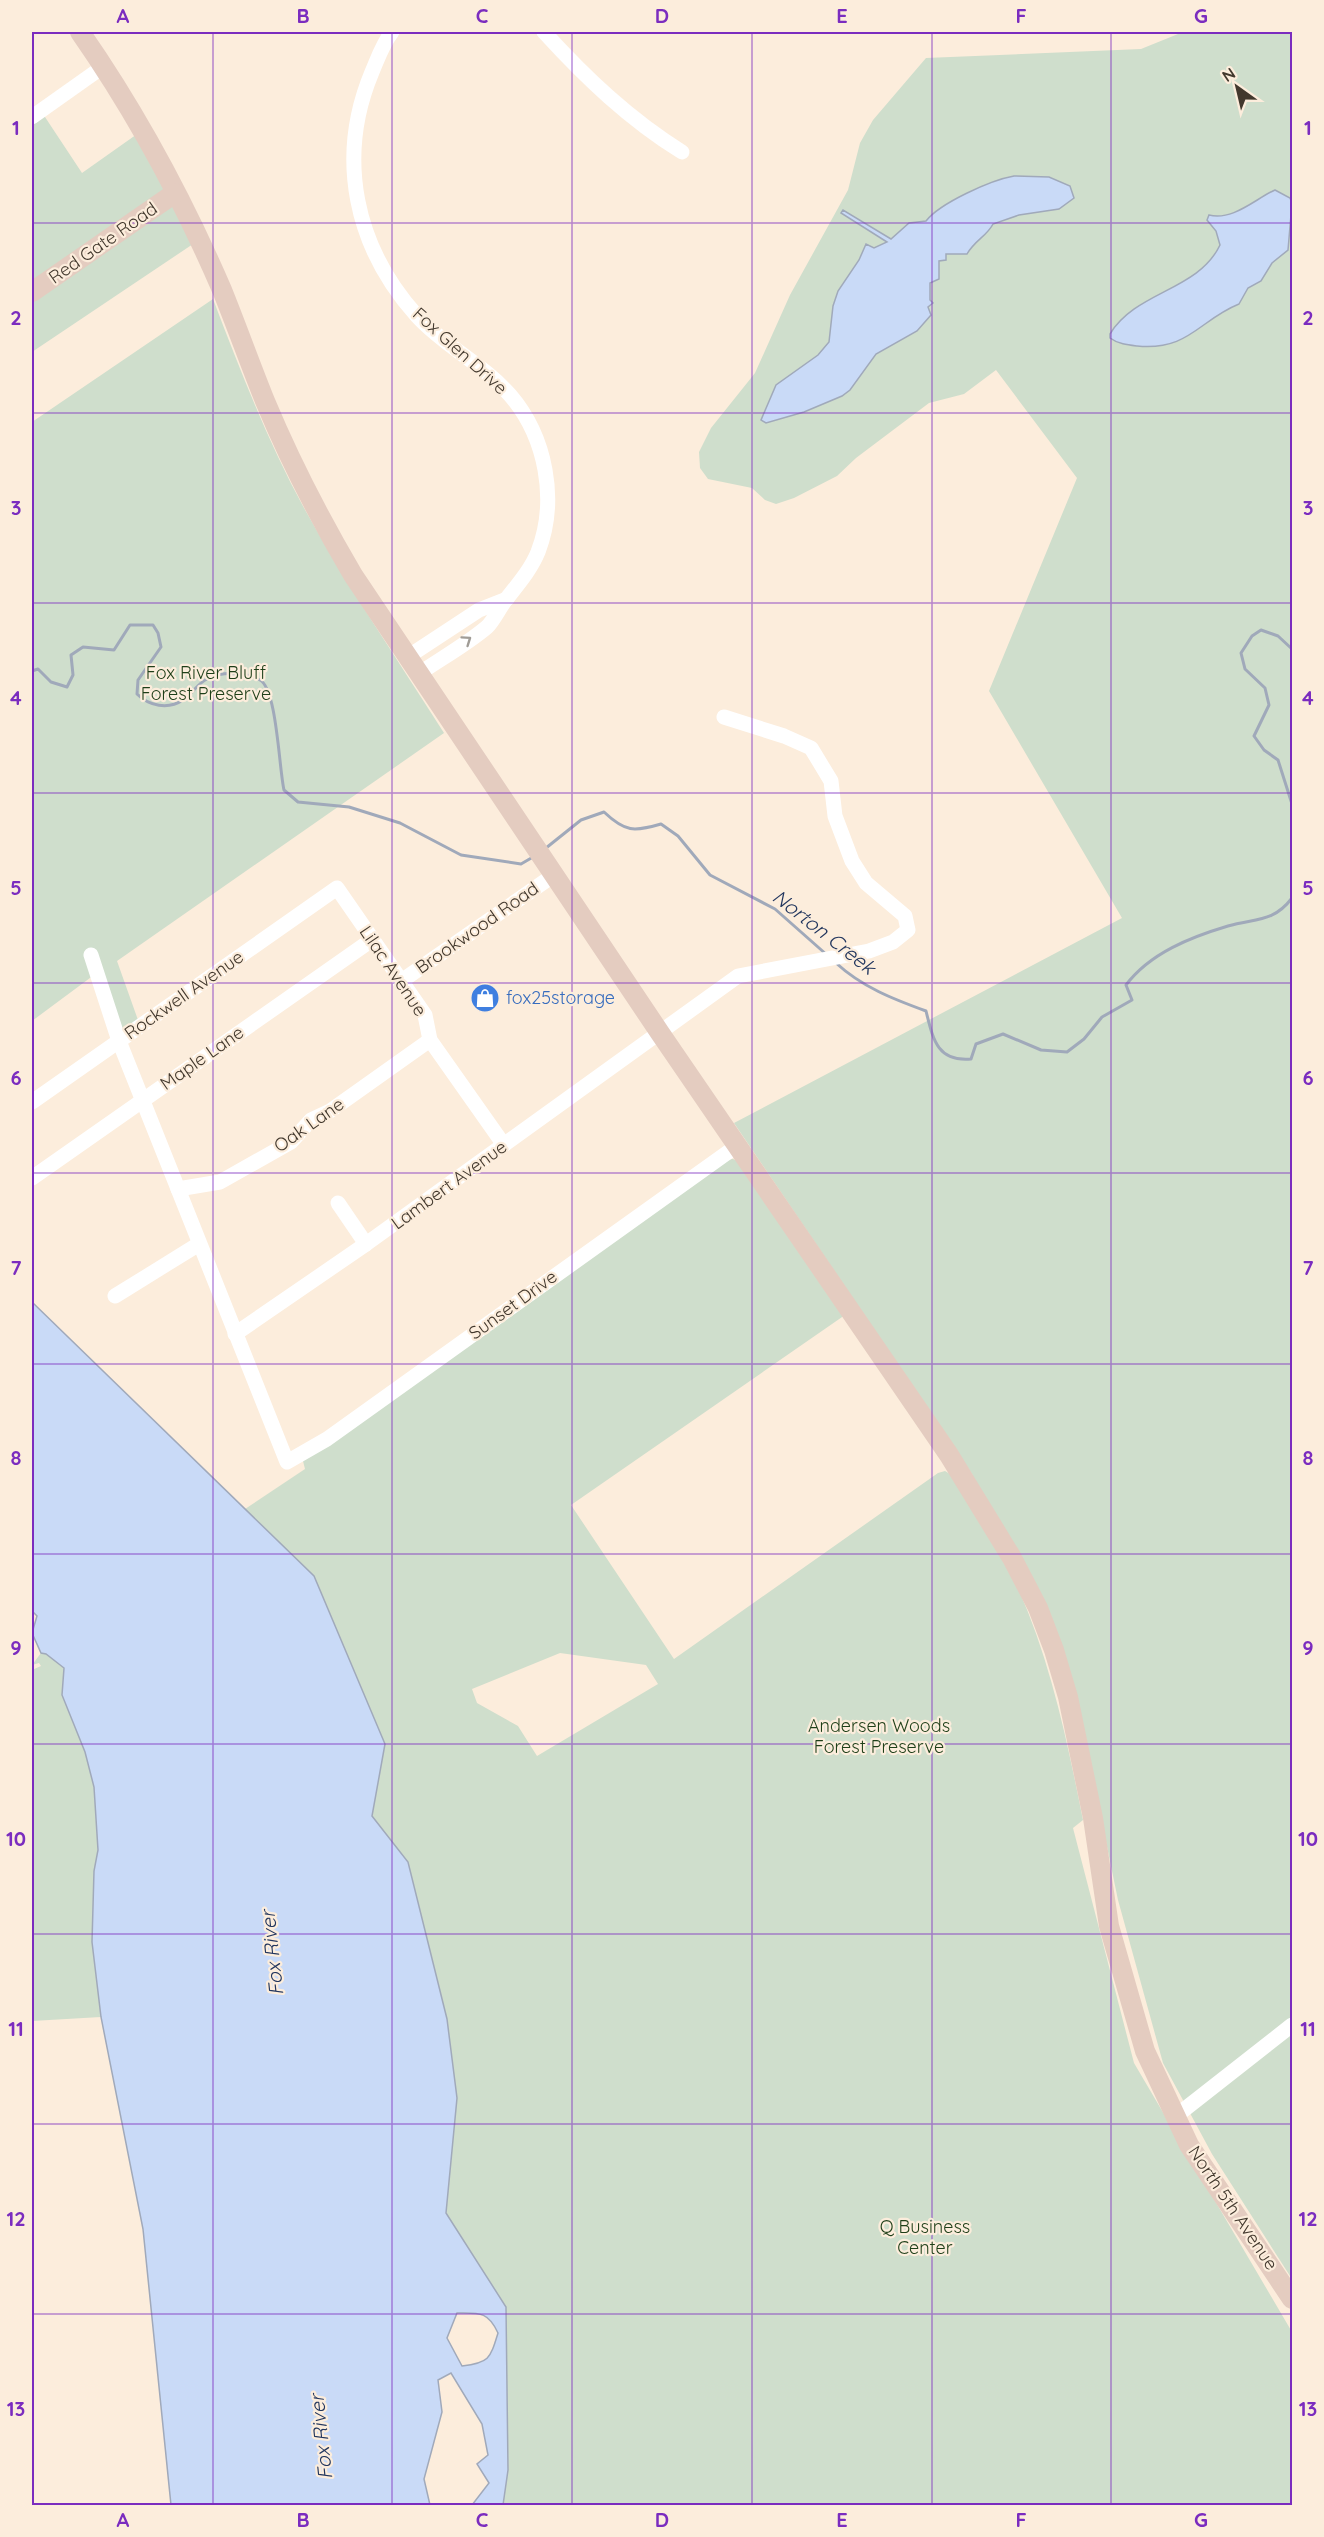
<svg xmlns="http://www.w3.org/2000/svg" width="1324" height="2537" font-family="Quicksand,sans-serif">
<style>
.green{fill:#cfdecc;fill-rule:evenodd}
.water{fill:#c9daf7;stroke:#a0a9ba;stroke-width:1.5;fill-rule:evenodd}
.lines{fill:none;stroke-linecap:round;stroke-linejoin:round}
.stream{stroke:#a0a9ba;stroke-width:3}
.minor{stroke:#fff;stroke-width:15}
.major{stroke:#e4ccc0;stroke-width:20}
.oneway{stroke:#a09c96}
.grid{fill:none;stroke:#7b2cbf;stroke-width:1.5;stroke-opacity:0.55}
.labels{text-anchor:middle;stroke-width:4.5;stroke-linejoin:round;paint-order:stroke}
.street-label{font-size:18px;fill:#42382d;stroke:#fceddc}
.park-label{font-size:18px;fill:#1e3f18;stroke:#fceddc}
.shop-label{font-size:18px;fill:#366cbe;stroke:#fceddc;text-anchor:start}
.water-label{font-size:20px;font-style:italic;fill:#22365e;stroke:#fceddc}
.neatline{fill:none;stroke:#7b2cbf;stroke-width:2}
.grid-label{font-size:20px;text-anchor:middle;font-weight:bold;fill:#7b2cbf}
</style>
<rect width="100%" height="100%" fill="#fceddc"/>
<g class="green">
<polygon points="1183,32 1292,32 1292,2279 1212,2154 1163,2063 1118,1900 1081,1721 972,1474 734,1123 1122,918 989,691 1077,478 996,370 964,394 929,403 856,458 837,476 794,498 776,504 765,500 752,488 708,479 700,468 699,452 711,428 755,373 790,295 848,190 860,143 873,120 926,58 1141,49"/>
<polygon points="43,114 82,173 140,132 196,242 32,352 32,122"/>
<path d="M213 299C240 370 268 442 304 508 347 585 397 659 444 733L117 961 138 1020 114 1036 94 975 32 1021V422Z"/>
<path d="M733 1159 740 1162 845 1315 571 1505 674 1659 938 1473 945 1471 950 1474C973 1511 1000 1548 1018 1588 1051 1663 1067 1740 1083 1820L1073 1828 1134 2063 1292 2332V2505H503L508 2470 506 2308 446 2213 457 2098 408 1862 372 1816 385 1744 314 1576 245 1509 305 1469 302 1457 724 1160ZM560 1653 646 1665 658 1684 537 1756 518 1726 477 1703 472 1689Z"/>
<polygon points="41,1653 46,1654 64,1668 62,1695 85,1752 94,1787 98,1850 94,1871 92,1942 101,2017 32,2021 32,1670 41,1666 39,1663 32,1665"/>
</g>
<g class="water">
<path d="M1014 176 1049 177 1070 186 1074 198 1059 209 1019 215 993 224C987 236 975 240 967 254H946V260L939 261V279L930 283V300L933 303 928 307 931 315 917 331 876 354 850 390 842 396 804 412 766 423 761 420 776 385 818 355 829 342 833 306 838 291 859 260 866 244 874 248 887 242 841 213 843 210 891 239 909 223 926 221C940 203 991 180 1014 176Z"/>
<path d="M1275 190 1290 198 1292 203 1288 250 1272 263 1261 281 1248 288 1239 304C1199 320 1189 351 1137 346 1128 345 1118 344 1110 338V334C1136 291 1198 291 1220 245L1216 231 1207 220 1209 215C1233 221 1255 199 1275 190Z"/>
<path d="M32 1302 314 1576 385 1744 372 1816 408 1862 447 2019 457 2098 446 2213 506 2307 508 2470 503 2505H472L489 2483 477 2464 488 2455 482 2424 451 2373 438 2380 442 2412 424 2479 430 2505H171L143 2229 101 2017 92 1942 94 1871 98 1850 94 1787 85 1752 62 1695 64 1668 46 1654 41 1653 32 1633 37 1616 32 1611ZM457 2313C479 2313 488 2311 498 2333 490 2359 489 2363 462 2366L447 2338Z"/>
</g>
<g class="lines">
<g class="stream">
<polyline points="1292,649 1278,636 1261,630 1252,636 1241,653 1245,669 1265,688 1269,705 1254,736 1264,750 1278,760 1292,804"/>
<path d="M32 671 38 669 51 682 67 687 73 675 71 655 83 647 114 650 130 625H153L158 633 161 647 138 680 137 694C149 706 168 710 183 700 191 695 198 683 207 679 221 671 247 672 260 680 277 689 279 769 284 790L298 802 349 807 400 823 461 855 521 864 533 857"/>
<path d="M546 848 581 820 604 812C625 832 634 832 661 824L678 836 710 875 775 909 827 955"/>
<path d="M836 963C862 987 893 999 926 1011 933 1039 937 1062 971 1059L976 1044 1003 1034 1041 1050 1067 1052 1084 1039 1102 1017 1132 1000 1126 985C1150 953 1191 937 1228 926 1255 918 1273 923 1292 898"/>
</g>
<g class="minor">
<path d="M392 32C383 43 378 58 372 72 336 158 355 247 417 316 444 346 483 364 510 395 546 437 558 500 538 552 531 569 519 583 508 597 500 606 495 619 487 627 467 644 442 658 420 673"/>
<path d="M544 32C586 78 629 119 682 152"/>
<polyline points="32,117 104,66"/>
<polyline points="409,656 479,610 507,599"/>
<polyline points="91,955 119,1041 287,1462 327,1439 738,1145"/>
<polyline points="400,982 554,875"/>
<polyline points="32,1102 337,888 425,1015 430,1040 504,1145"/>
<polyline points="32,1178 373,939"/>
<polyline points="178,1189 220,1182 291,1142 311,1120 330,1111 430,1040"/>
<polyline points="338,1203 366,1244"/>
<polyline points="115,1296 199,1244"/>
<polyline points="235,1334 366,1244 738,976 869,951 893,942 908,930 905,916 866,883 852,861 835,816 831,781 811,748 784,736 724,717"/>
<polyline points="1176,2116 1292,2025"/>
</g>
<g class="major">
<path d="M80 32C135 111 184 202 222 290 237 327 250 364 265 401 290 461 320 519 353 575L660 1033 949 1455 1012 1558 1038 1608 1054 1650 1068 1697 1093 1818 1109 1926 1145 2051 1189 2145 1292 2299"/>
<polyline points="32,292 175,193"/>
</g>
</g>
<defs><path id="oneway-chevron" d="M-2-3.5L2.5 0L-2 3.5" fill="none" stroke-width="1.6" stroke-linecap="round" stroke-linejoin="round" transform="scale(1.5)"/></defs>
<use class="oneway" href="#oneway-chevron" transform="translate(467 640) rotate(-35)"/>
<path class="grid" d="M213 32V2506M392 32V2506M572 32V2506M752 32V2506M932 32V2506M1111 32V2506M32 223H1292M32 413H1292M32 603H1292M32 793H1292M32 983H1292M32 1173H1292M32 1364H1292M32 1554H1292M32 1744H1292M32 1934H1292M32 2124H1292M32 2314H1292"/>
<defs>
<g id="shop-disc" transform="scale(1.5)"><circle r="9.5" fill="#3f7fe0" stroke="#fceddc"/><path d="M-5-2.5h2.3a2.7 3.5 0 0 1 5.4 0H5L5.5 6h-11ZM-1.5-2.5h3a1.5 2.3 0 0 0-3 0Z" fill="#fff"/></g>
</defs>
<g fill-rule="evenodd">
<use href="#shop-disc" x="485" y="998"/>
</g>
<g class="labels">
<g class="street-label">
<text transform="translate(103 243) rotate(-35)" y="6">Red Gate Road</text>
<text transform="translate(460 351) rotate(42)" y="6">Fox Glen Drive</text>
<text transform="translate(477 928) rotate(-35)" y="6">Brookwood Road</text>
<text transform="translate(393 971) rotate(56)" y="6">Lilac Avenue</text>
<text transform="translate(184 995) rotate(-35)" y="6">Rockwell Avenue</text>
<text transform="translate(202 1058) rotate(-35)" y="6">Maple Lane</text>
<text transform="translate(309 1125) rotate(-35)" y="6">Oak Lane</text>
<text transform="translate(449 1185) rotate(-36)" y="6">Lambert Avenue</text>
<text transform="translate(513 1305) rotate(-36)" y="6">Sunset Drive</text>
<text transform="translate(1233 2208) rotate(56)" y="6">North 5th Avenue</text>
</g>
<g class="park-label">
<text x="206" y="679">Fox River Bluff<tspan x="206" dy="21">Forest Preserve</tspan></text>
<text x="879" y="1732">Andersen Woods<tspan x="879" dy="21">Forest Preserve</tspan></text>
<text x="925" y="2233">Q Business<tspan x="925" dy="21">Center</tspan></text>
</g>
<g class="shop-label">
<text x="506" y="1004">fox25storage</text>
</g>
<g class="water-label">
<text transform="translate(824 932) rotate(38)" y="7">Norton Creek</text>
<text transform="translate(272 1953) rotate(-96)" y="7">Fox River</text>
<text transform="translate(321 2437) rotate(-96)" y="7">Fox River</text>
</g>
</g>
<rect width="1324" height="2537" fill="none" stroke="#fceddc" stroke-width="66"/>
<g transform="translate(1237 87) rotate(326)" stroke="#fceddc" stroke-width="4.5" paint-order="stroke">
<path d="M0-4.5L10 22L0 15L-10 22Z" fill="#42382d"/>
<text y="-9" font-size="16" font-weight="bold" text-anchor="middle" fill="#42382d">N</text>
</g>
<rect x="33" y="33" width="1258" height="2471" class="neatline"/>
<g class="grid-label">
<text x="123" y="23">A</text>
<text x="303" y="23">B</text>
<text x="482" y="23">C</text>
<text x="662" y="23">D</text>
<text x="842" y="23">E</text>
<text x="1021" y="23">F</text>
<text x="1201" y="23">G</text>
<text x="16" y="135">1</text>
<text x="1308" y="135">1</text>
<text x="16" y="325">2</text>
<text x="1308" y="325">2</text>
<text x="16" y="515">3</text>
<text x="1308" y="515">3</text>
<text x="16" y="705">4</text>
<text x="1308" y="705">4</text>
<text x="16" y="895">5</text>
<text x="1308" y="895">5</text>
<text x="16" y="1085">6</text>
<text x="1308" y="1085">6</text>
<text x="16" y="1275">7</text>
<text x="1308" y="1275">7</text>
<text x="16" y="1465">8</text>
<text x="1308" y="1465">8</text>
<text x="16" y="1655">9</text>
<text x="1308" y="1655">9</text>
<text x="16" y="1846">10</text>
<text x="1308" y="1846">10</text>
<text x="16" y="2036">11</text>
<text x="1308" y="2036">11</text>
<text x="16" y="2226">12</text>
<text x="1308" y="2226">12</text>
<text x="16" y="2416">13</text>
<text x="1308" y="2416">13</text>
<text x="123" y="2527">A</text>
<text x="303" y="2527">B</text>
<text x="482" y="2527">C</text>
<text x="662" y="2527">D</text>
<text x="842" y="2527">E</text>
<text x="1021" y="2527">F</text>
<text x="1201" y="2527">G</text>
</g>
</svg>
